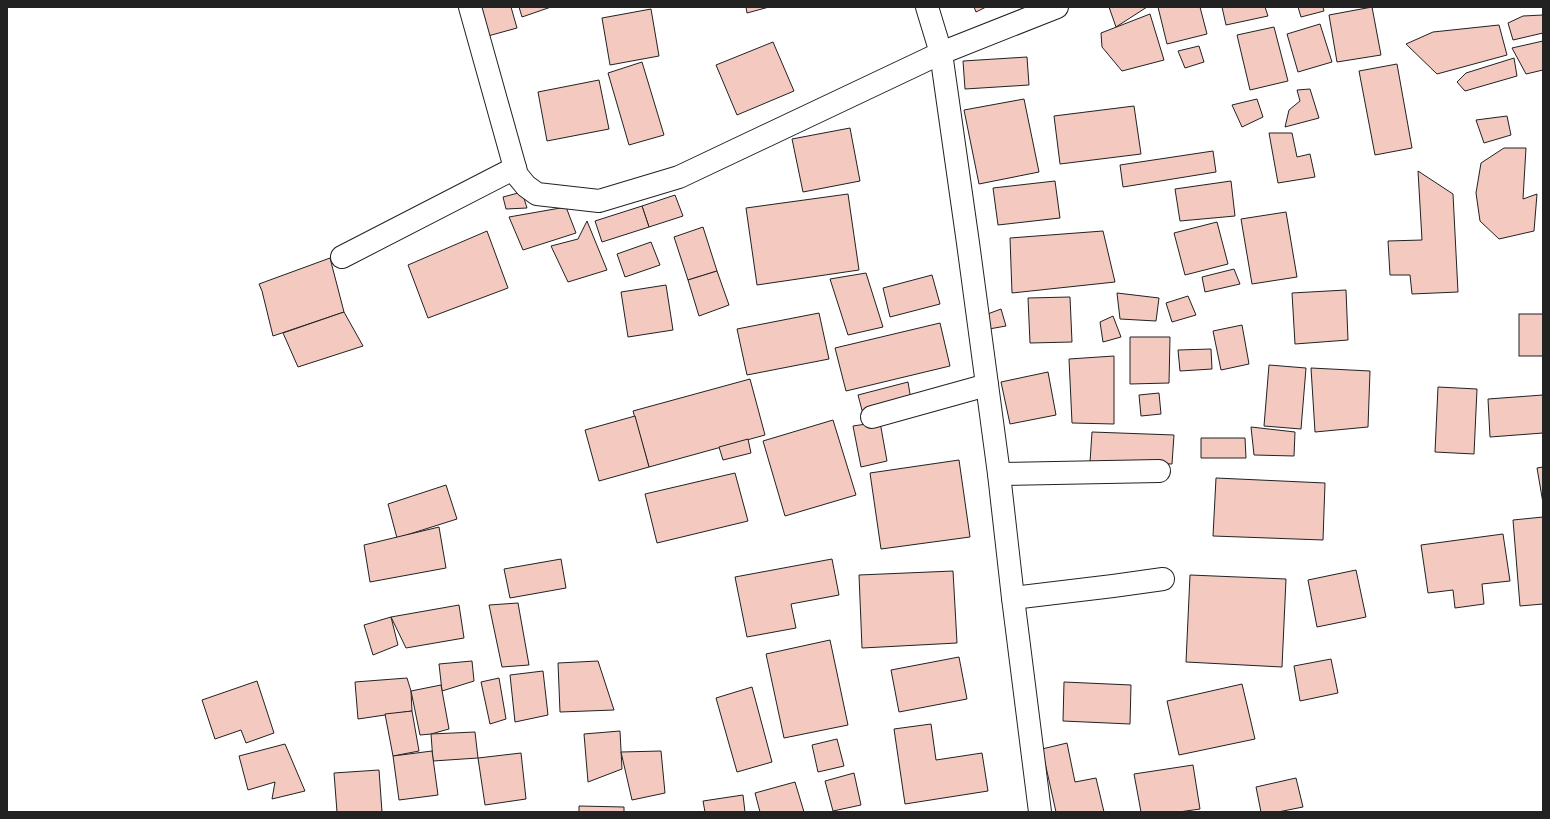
<svg xmlns="http://www.w3.org/2000/svg" width="1550" height="819" font-family="Quicksand,sans-serif">
<style>
.building{fill:#f3c9c0;stroke:#222}
.lines{fill:none;stroke-linecap:round;stroke-linejoin:round}
.minor-casing{stroke:#222;stroke-width:24}
.minor{stroke:#fff;stroke-width:22}
</style>
<rect width="100%" height="100%" fill="#fff"/>
<g class="building">
<polygon points="479,7 511,7 517,28 488,36"/>
<polygon points="519,7 551,7 522,17"/>
<polygon points="746,7 769,7 747,13"/>
<polygon points="974,7 986,7 976,12"/>
<polygon points="1109,7 1147,7 1116,27"/>
<polygon points="1158,7 1200,7 1207,34 1167,44"/>
<polygon points="1222,7 1265,7 1268,16 1226,25"/>
<polygon points="1298,7 1323,7 1324,11 1301,17"/>
<polygon points="1372,7 1381,55 1337,62 1329,15"/>
<polygon points="651,9 659,56 610,65 602,18"/>
<polygon points="1150,14 1164,60 1122,71 1102,47 1101,33"/>
<polygon points="1543,15 1543,33 1513,40 1508,23 1523,16"/>
<polygon points="1320,24 1332,62 1298,72 1287,34"/>
<polygon points="1499,25 1507,55 1437,74 1406,44 1433,32"/>
<polygon points="1274,27 1288,81 1250,90 1237,35"/>
<polygon points="1543,41 1543,70 1526,74 1512,48"/>
<polygon points="773,42 794,91 737,115 716,65"/>
<polygon points="1199,46 1204,62 1185,68 1178,51"/>
<polygon points="1027,57 1029,85 965,89 963,61"/>
<polygon points="1514,58 1517,76 1465,91 1457,82 1466,73"/>
<polygon points="642,62 664,135 629,145 608,73"/>
<polygon points="1397,64 1412,148 1375,155 1359,71"/>
<polygon points="599,80 609,129 547,141 538,92"/>
<polygon points="1310,89 1319,118 1285,127 1289,110 1300,101 1297,90"/>
<polygon points="1024,99 1039,172 979,184 964,110"/>
<polygon points="1257,99 1263,117 1242,127 1232,105"/>
<polygon points="1134,106 1141,154 1060,164 1054,116"/>
<polygon points="1507,116 1511,135 1484,143 1476,120"/>
<polygon points="850,128 860,181 803,192 792,139"/>
<polygon points="1269,133 1292,133 1297,157 1310,154 1315,177 1278,183"/>
<polygon points="1504,148 1526,148 1523,199 1537,194 1534,231 1499,239 1480,221 1476,193 1481,163"/>
<polygon points="1213,151 1216,172 1123,187 1120,165"/>
<polygon points="1418,171 1453,194 1458,292 1412,294 1410,275 1390,275 1388,241 1422,240"/>
<polygon points="1055,181 1060,218 998,225 993,188"/>
<polygon points="1231,181 1235,216 1180,221 1175,189"/>
<polygon points="522,192 527,208 506,209 503,197"/>
<polygon points="848,194 859,270 757,285 746,208"/>
<polygon points="675,195 683,216 649,227 642,206"/>
<polygon points="642,206 649,227 602,242 595,221"/>
<polygon points="566,207 576,233 523,250 509,217"/>
<polygon points="1286,212 1297,277 1252,284 1241,219"/>
<polygon points="587,221 607,270 568,282 551,246 578,239"/>
<polygon points="1217,222 1228,264 1185,275 1174,233"/>
<polygon points="703,227 717,271 688,280 674,237"/>
<polygon points="487,231 508,288 428,318 408,265"/>
<polygon points="1103,231 1115,282 1012,293 1010,238"/>
<polygon points="651,242 660,265 625,277 617,254"/>
<polygon points="330,258 344,312 273,336 262,291 259,284"/>
<polygon points="1234,269 1240,284 1205,292 1202,277"/>
<polygon points="717,271 729,305 699,316 688,280"/>
<polygon points="866,273 883,327 848,335 830,279"/>
<polygon points="932,275 940,304 890,317 883,288"/>
<polygon points="666,285 673,330 628,337 621,292"/>
<polygon points="1346,290 1348,340 1295,344 1292,293"/>
<polygon points="1117,293 1159,298 1156,321 1120,319"/>
<polygon points="1188,296 1196,315 1172,322 1166,303"/>
<polygon points="1070,297 1072,342 1030,343 1028,298"/>
<polygon points="1001,309 1006,326 989,329 985,315"/>
<polygon points="344,312 363,346 298,367 283,333"/>
<polygon points="819,313 829,359 747,375 737,329"/>
<rect x="1519" y="314" width="24" height="42"/>
<polygon points="1113,316 1121,337 1103,342 1100,322"/>
<polygon points="940,323 950,366 846,391 835,348"/>
<polygon points="1242,325 1249,364 1221,370 1213,331"/>
<polygon points="1130,337 1170,337 1169,383 1130,384"/>
<polygon points="1211,349 1212,369 1180,371 1178,350"/>
<polygon points="1114,356 1114,424 1072,423 1069,359"/>
<polygon points="1269,365 1306,368 1301,429 1264,426"/>
<polygon points="1311,368 1370,371 1368,427 1315,432"/>
<polygon points="1048,372 1056,415 1010,424 1001,382"/>
<polygon points="750,379 765,435 649,467 633,411"/>
<polygon points="908,382 911,400 863,414 858,395"/>
<polygon points="1438,387 1477,389 1474,454 1435,452"/>
<polygon points="1159,393 1161,414 1141,416 1139,395"/>
<polygon points="1543,395 1543,433 1490,437 1488,399"/>
<polygon points="635,416 649,467 599,481 585,430"/>
<polygon points="833,420 856,495 785,516 763,441"/>
<polygon points="880,422 887,461 861,467 853,426"/>
<polygon points="1251,427 1295,432 1294,456 1254,455"/>
<polygon points="1092,432 1174,435 1172,464 1090,462"/>
<polygon points="1201,438 1245,438 1246,458 1201,458"/>
<polygon points="748,439 751,453 723,460 719,447"/>
<polygon points="959,460 970,537 881,549 870,473"/>
<polygon points="1543,467 1543,503 1537,468"/>
<polygon points="735,473 748,521 657,543 645,494"/>
<polygon points="1216,478 1325,483 1323,540 1213,536"/>
<polygon points="446,485 457,519 397,538 388,504"/>
<polygon points="1543,517 1543,604 1520,606 1513,520"/>
<polygon points="439,527 446,568 370,582 364,545"/>
<polygon points="1503,534 1510,581 1482,584 1484,604 1455,608 1453,590 1428,593 1421,545"/>
<polygon points="561,559 566,588 510,598 504,569"/>
<polygon points="832,559 839,595 791,604 796,628 747,637 735,577"/>
<polygon points="1356,570 1366,617 1317,627 1308,580"/>
<polygon points="953,571 957,643 862,648 859,575"/>
<polygon points="1190,575 1286,579 1282,667 1186,662"/>
<polygon points="518,603 529,665 502,667 489,605"/>
<polygon points="459,605 464,638 406,648 391,617"/>
<polygon points="391,617 398,645 373,655 364,625"/>
<polygon points="830,640 848,725 784,738 766,654"/>
<polygon points="959,657 967,699 899,712 891,670"/>
<polygon points="1331,659 1338,693 1300,701 1294,666"/>
<polygon points="472,661 474,681 442,691 439,664"/>
<polygon points="598,661 614,710 560,712 558,663"/>
<polygon points="543,671 548,715 515,722 510,675"/>
<polygon points="407,678 411,691 412,711 358,719 355,682"/>
<polygon points="499,678 506,719 490,724 481,682"/>
<polygon points="257,681 274,733 246,743 241,730 215,739 202,700"/>
<polygon points="1064,682 1131,685 1130,724 1063,721"/>
<polygon points="1242,684 1255,739 1179,755 1167,701"/>
<polygon points="441,685 449,729 431,734 420,735 411,691"/>
<polygon points="752,687 772,762 737,772 716,698"/>
<polygon points="412,711 419,751 393,756 385,714"/>
<polygon points="931,724 936,760 982,753 988,791 905,804 894,729"/>
<polygon points="620,731 622,769 588,782 584,734"/>
<polygon points="475,732 478,758 433,761 431,734"/>
<polygon points="837,739 844,766 818,772 812,745"/>
<polygon points="1067,743 1075,782 1096,778 1104,812 1056,812 1042,749"/>
<polygon points="285,744 305,791 272,799 275,782 248,790 239,756"/>
<polygon points="432,751 438,795 399,800 393,756"/>
<polygon points="661,751 665,793 632,800 621,752"/>
<polygon points="521,753 526,799 485,805 478,758"/>
<polygon points="1193,765 1200,809 1179,812 1141,812 1134,774"/>
<polygon points="379,770 382,812 337,812 334,773"/>
<polygon points="854,773 861,805 833,811 825,781"/>
<polygon points="1296,778 1303,807 1278,812 1261,812 1256,787"/>
<polygon points="795,782 804,812 760,812 755,793"/>
<polygon points="743,795 745,812 705,812 703,801"/>
<polygon points="579,806 624,807 624,812 579,812"/>
</g>
<g class="lines">
<g class="minor-casing">
<g id="minor">
<polyline points="470,7 517,175 526,186 537,194 599,201 679,177 941,53 1057,7"/>
<polyline points="927,7 941,53 968,243 999,474 1013,598 1040,812"/>
<polyline points="342,257 515,168"/>
<polyline points="872,417 987,385"/>
<polyline points="999,474 1159,471"/>
<polyline points="1013,598 1113,586 1163,579"/>
</g>
</g>
<use href="#minor" class="minor"/>
</g>
<rect width="1550" height="819" fill="none" stroke="#222222" stroke-width="16"/>
</svg>
